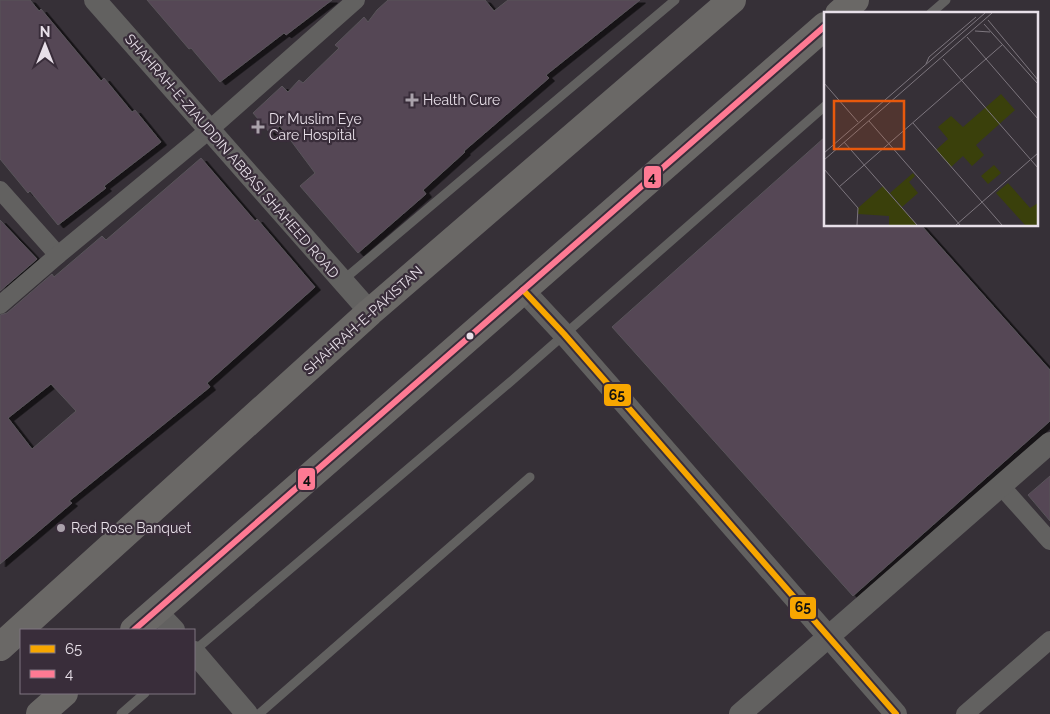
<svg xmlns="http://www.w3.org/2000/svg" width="1050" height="714" font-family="Raleway,sans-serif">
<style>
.building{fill:#544755;stroke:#59545a;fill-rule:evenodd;filter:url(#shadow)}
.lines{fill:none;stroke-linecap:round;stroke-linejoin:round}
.service{stroke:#626160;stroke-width:9}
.minor{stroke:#626160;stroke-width:18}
.tertiary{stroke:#626160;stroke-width:22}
.trunk{stroke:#6a6866;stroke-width:28}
.bus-1-casing{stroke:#392d3a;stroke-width:10}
.bus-2-casing{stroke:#392d3a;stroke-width:10}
.bus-1{stroke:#f7a600;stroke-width:6}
.bus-2{stroke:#fe7a93;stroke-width:6}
.poi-dot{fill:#aaa2ab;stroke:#392d3a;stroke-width:2}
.bus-dot{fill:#e8e0e9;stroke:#392d3a;stroke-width:2}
.labels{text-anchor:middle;stroke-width:4.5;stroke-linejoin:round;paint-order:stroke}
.poi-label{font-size:14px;fill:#e8e0e9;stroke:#392d3a;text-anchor:start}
.street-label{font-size:14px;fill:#e8e0e9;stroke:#392d3a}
.inset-road{fill:none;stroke:#7d767e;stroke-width:1}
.view{fill:#e8590c;fill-opacity:0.15;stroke:#e8590c;stroke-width:2.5}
.inset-edge{fill:none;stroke:#e8e0e9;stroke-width:2.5}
.line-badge{stroke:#392d3a;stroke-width:2}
.pale-badge-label{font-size:14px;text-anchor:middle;font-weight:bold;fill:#111}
</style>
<defs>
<filter id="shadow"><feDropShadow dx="5.5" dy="3" stdDeviation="0" flood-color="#0009"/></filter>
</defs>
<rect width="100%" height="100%" fill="#363037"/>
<g class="building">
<polygon points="0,0 30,0 39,11 41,9 101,81 104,78 132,112 135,110 161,142 104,186 106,188 58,225 30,191 28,193 0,159"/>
<polygon points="147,0 332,0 286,35 284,33 220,82 191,48 189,49"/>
<polygon points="388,0 485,0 494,11 508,0 640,0 546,75 549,78 464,151 465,152 423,190 426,194 358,253 300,186 315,173 280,126 270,133 253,113 282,86 288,92 299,80 303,83 339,48 335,45 364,17 368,22 377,10"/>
<polygon points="825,137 825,225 921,225 1050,370 1050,421 853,596 612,327"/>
<path d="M201 158 255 221 257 219 315 287 207 383 210 387 69 501 72 503 0 564V315L7 313 52 274 54 277 102 236 106 240ZM51 384 76 411 32 449 8 418Z"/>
<polygon points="0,220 37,259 0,291"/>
<polygon points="1050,476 1050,521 1028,495"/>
</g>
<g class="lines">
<g class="service">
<polyline points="930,14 946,0"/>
<polyline points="342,281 675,0"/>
<polyline points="194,651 509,383 825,106"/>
<polyline points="121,714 145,693"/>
<polyline points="259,714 530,477"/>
</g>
<g class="minor">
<polyline points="0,190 58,255"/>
<polyline points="0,305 58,255 209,130 356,0"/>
<polyline points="1001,486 1050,541"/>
<polyline points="965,714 1050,640"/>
</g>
<g class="tertiary">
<polyline points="95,0 370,312"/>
<polyline points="523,290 564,334 896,714"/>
<polyline points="156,611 174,630"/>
<polyline points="194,652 247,714"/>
<polyline points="740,714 1050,443"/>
</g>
<g class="trunk">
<polyline points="839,14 855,0"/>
<polyline points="134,630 825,26"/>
<polyline points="0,647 370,312 732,0"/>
<polyline points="40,714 64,693"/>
</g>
<g class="bus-1-casing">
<polyline id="bus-1" points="523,290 564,334 896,714"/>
</g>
<g class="bus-2-casing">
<polyline id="bus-2" points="134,630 825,26"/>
</g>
<use href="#bus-1" class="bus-1"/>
<use href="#bus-2" class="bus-2"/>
</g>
<g class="poi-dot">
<path d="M409.5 92.5h5v5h5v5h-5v5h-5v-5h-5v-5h5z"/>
<path d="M255.5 119.5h5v5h5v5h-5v5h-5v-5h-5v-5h5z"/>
<circle cx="61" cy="528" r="5"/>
</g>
<circle class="bus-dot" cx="470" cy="336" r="4.5"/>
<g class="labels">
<g class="poi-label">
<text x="423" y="105">Health Cure</text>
<text x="269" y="124">Dr Muslim Eye<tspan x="269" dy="16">Care Hospital</tspan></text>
<text x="71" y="533">Red Rose Banquet</text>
</g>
<g class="street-label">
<text transform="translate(232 156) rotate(49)" y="5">SHAHRAH-E-ZIAUDDIN ABBASI SHAHEED ROAD</text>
<text transform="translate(363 320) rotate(-42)" y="5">SHAHRAH-E-PAKISTAN</text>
</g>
</g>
<g transform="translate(824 12)">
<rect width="214" height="214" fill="#363037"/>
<path d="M177 82 191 98 152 133 160 143 148 154 139 144 127 155 112 138 124 127 114 115 127 104 139 115ZM170 153 177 161 164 172 157 164ZM89 161 91 164 85 170 94 181 78 195 66 181ZM184 171 206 196 214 191V213H201L172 181ZM59 174 93 213H65V204L34 202V196Z" fill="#3a400b"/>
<path class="inset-road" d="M164 8 214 68M160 12 214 72M151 19 166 20M143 25 214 107M119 47 214 156M102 52 105 45 152 5M0 71 34 110M45 109 136 213M89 111 178 213M20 130 93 213M0 141 161 1M0 148 168 1M0 157 34 196 33 213M15 175 178 33M132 213 214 141"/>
<path class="view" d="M10 89H80V137H10Z"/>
<rect width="214" height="214" class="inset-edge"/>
</g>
<g class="line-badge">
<rect x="643" y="165" width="19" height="24" rx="5" fill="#fe7a93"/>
<rect x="603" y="383" width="29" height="24" rx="5" fill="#f7a600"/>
<rect x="297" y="467" width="19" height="24" rx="5" fill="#fe7a93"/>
<rect x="789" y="596" width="28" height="24" rx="5" fill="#f7a600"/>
</g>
<g class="pale-badge-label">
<text x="652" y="182">4</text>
<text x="617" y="400">65</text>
<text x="307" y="484">4</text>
<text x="803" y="612">65</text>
</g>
<rect x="20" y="629" width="175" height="65" fill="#392d3a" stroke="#7f7580"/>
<rect x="30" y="645" width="25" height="8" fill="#f7a600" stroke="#7f7580"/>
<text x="65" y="654" font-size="15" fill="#e8e0e9">65</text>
<rect x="30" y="670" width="25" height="8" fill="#fe7a93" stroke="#7f7580"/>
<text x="65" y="679" font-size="15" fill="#e8e0e9">4</text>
<g transform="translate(45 45)" stroke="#392d3a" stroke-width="4" paint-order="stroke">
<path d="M0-4L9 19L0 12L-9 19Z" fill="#e8e0e9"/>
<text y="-8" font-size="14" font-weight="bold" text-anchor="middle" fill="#e8e0e9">N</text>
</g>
</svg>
